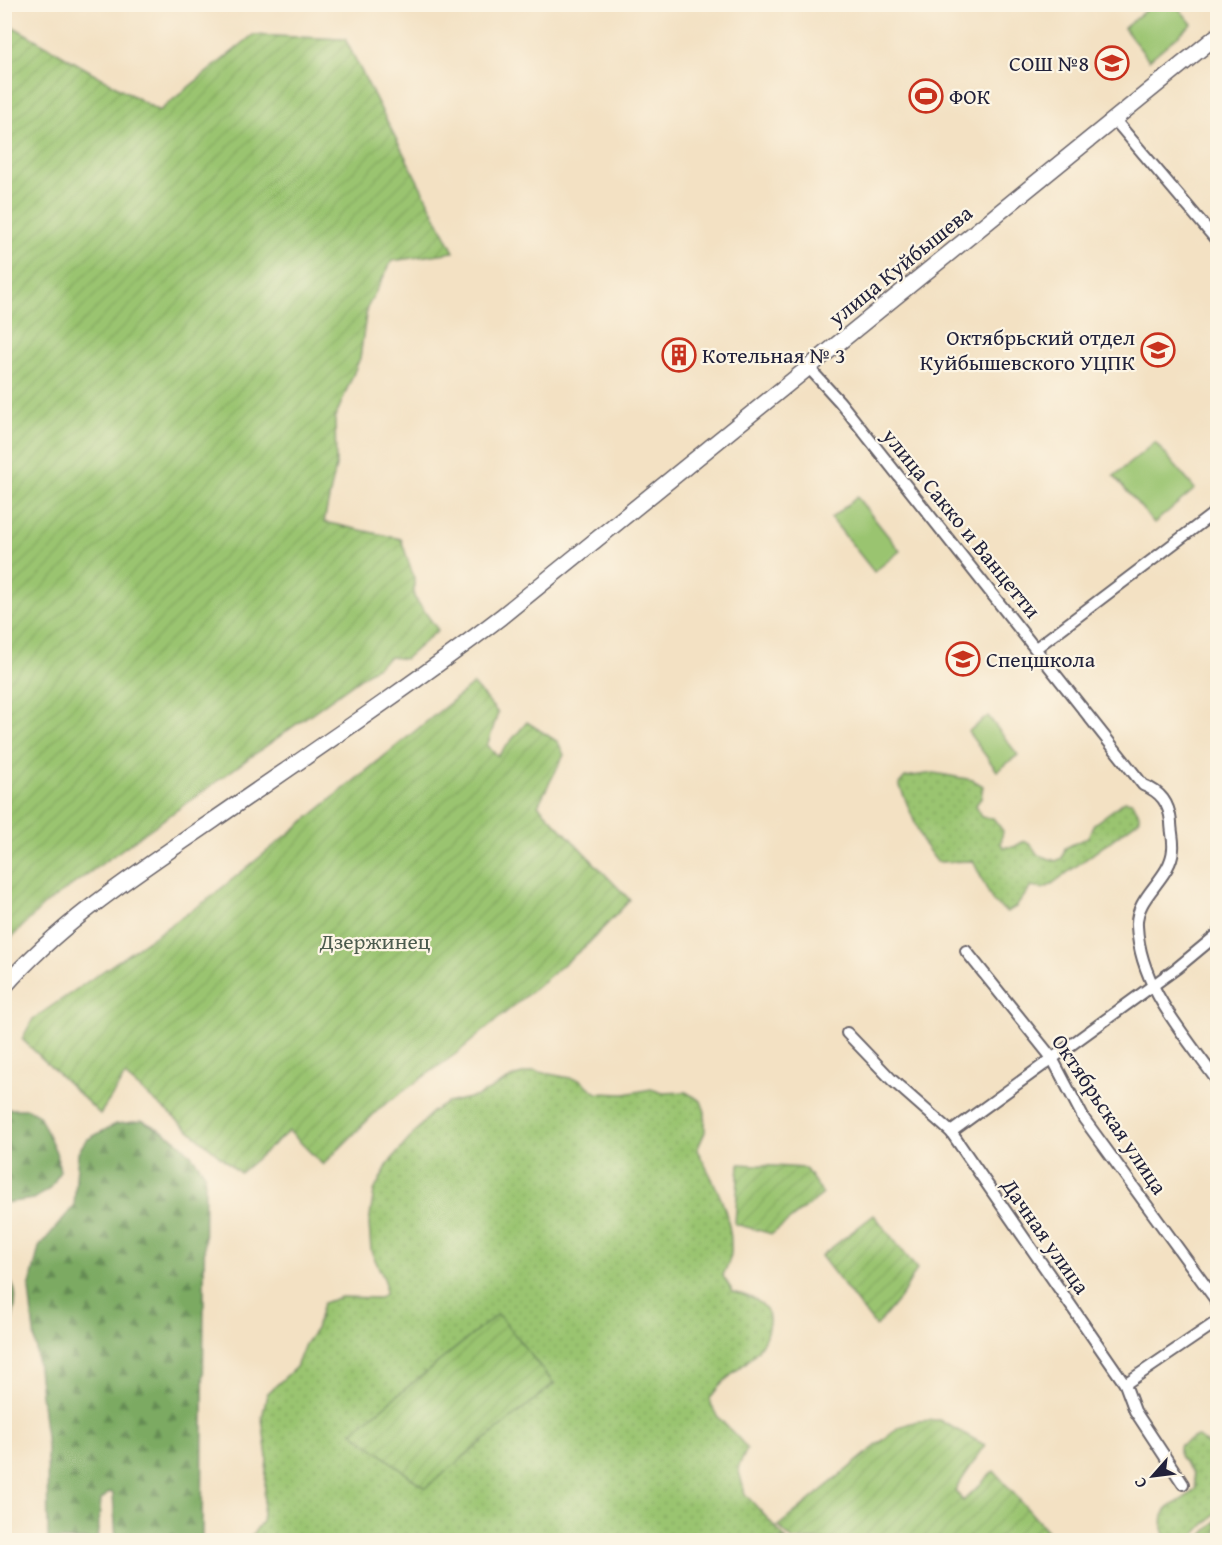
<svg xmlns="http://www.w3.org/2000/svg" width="1222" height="1545" font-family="'Gentium Book Plus',serif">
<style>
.grass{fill:url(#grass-dots);stroke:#5e7356;stroke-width:1.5}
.forest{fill:url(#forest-firs);stroke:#4e664e;stroke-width:1.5}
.park{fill:#9ac470;stroke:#5e7356;stroke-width:1.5}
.garden{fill:url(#garden-furrows);stroke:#5e7356;stroke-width:1.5}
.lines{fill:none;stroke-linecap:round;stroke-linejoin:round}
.street-casing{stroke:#6b656b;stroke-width:14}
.secondary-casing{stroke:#6b656b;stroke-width:18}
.street{stroke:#fff;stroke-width:10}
.secondary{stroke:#fff;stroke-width:15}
.labels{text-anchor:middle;stroke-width:4.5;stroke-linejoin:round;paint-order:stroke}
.poi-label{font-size:22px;fill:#22223b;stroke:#fcf5e5;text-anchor:start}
.street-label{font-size:22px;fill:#22223b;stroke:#fcf5e5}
.park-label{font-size:22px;fill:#4c5b4e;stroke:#fcf5e5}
</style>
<defs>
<pattern id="grass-dots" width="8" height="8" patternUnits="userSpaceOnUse" patternTransform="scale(1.5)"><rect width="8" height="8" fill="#9ac470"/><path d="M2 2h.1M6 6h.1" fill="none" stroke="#84a862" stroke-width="1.8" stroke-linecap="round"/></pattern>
<pattern id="forest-firs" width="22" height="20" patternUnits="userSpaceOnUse" patternTransform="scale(1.5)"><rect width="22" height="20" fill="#7baa62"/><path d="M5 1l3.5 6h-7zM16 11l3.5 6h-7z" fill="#648a52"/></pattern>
<pattern id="garden-furrows" width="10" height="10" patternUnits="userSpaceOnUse" patternTransform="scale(1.5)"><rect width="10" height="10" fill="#9ac470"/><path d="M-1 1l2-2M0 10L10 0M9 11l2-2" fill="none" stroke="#84a862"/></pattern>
</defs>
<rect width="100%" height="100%" fill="#fcf5e5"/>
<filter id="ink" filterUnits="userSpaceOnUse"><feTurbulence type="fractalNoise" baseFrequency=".0167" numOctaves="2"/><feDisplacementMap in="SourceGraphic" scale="12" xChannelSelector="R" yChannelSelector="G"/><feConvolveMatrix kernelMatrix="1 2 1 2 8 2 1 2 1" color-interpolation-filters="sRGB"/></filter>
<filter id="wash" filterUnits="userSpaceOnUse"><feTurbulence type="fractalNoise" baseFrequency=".008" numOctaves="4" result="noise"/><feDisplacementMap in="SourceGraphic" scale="24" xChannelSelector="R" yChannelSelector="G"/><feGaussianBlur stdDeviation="1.35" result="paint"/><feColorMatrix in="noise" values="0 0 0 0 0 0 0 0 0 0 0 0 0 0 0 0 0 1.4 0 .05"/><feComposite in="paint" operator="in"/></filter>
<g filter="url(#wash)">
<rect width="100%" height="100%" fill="#f3e1c3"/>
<g class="grass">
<polygon points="934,773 973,780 983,786 981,798 976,805 981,817 993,818 1003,831 1001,843 1003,847 1014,847 1024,841 1031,845 1038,855 1056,861 1062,858 1065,848 1088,837 1094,824 1125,801 1132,802 1139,814 1139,820 1049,886 1042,889 1031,887 1016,907 1007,912 993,902 973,861 937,862 923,843 899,784 905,777"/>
<path d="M534 1071 580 1080 597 1093 625 1094 651 1089 663 1093 686 1092 701 1101 705 1112V1132L697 1150C714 1181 734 1218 731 1254 730 1262 725 1269 723 1276L733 1292C748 1296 771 1302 769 1322 765 1361 727 1369 710 1399 713 1420 736 1431 747 1449L738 1468 745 1494 787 1540H248L262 1522 263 1513 267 1458 262 1418 267 1394 296 1367 305 1344 316 1329 323 1303 341 1297 379 1298 385 1294V1281L371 1251 369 1223 374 1191 388 1164 432 1112 447 1103 478 1096 515 1076Z"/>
<path d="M1197 1436 1217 1452V1511L1190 1540H1167C1151 1503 1178 1509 1196 1488L1193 1473 1179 1456V1446Z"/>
</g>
<g class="forest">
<polygon points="5,1109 28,1109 39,1115 56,1152 60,1171 51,1188 34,1199 5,1203"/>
<path d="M143 1121C174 1136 186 1145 205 1174L202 1540H116L113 1494 110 1492 101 1500 97 1540H48L47 1447 29 1289 39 1247 74 1206 78 1152 86 1140 116 1124Z"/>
<path d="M4 1274C20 1288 16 1302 12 1321L5 1327Z"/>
</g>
<g class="park">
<polygon points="1152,5 1176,5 1192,24 1149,60 1124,28"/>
<polygon points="1155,442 1195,489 1154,523 1114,476"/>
<polygon points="857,497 900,551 874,572 831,518"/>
<polygon points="988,716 1018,755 997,771 968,732"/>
</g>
<g class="garden">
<polygon points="5,22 159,111 253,35 345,39 454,252 392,261 367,308 360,358 335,418 336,466 324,522 401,539 414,578 414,597 438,630 405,659 390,657 43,906 5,944"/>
<polygon points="473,684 498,713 487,746 498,756 527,722 558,742 564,755 538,805 630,900 588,944 457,1053 380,1108 323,1165 289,1131 240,1173 125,1076 100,1114 22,1039 33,1019 207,900"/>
<polygon points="739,1164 805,1168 823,1194 772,1234 735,1224"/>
<polygon points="874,1215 917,1269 903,1294 876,1327 821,1256"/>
<polygon points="498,1314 554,1384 425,1488 352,1432"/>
<polygon points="939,1420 985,1445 955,1490 963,1501 994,1471 1055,1540 793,1540 778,1526 899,1427 917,1421"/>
<polygon points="1217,1520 1217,1540 1198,1540"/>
</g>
</g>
<g filter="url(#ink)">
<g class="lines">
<g class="street-casing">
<g id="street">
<polyline points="1114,119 1218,242"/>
<path d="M809 368 840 402 1143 785C1161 792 1169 803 1171 822 1171 831 1174 841 1173 849 1171 879 1135 896 1137 926 1140 987 1184 1034 1218 1082"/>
<polyline points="1036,648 1218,510"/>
<polyline points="966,951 1052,1058 1084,1119 1218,1303"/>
<polyline points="847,1033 892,1080 951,1132 1125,1384 1135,1411 1183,1484"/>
<polyline points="951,1132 1177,968 1218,934"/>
<polyline points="1125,1384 1218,1321"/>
</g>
</g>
<g class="secondary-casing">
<path id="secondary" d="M4 987C64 919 140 871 214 820 311 753 408 688 501 617L1218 35"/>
</g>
<use href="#street" class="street"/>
<use href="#secondary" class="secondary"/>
</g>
</g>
<defs>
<g id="school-ring" transform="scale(1.725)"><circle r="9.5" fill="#fcf5e5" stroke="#c8321e" stroke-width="1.5"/><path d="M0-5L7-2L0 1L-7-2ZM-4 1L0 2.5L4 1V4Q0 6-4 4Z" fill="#c8321e"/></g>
<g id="stadium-ring" transform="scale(1.725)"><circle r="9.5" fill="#fcf5e5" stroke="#c8321e" stroke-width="1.5"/><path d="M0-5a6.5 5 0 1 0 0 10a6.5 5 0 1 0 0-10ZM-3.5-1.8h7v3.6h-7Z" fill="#c8321e"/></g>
<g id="university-ring" transform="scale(1.725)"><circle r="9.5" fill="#fcf5e5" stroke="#c8321e" stroke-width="1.5"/><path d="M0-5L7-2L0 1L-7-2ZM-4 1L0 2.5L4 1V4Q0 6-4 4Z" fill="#c8321e"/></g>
<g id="building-ring" transform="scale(1.725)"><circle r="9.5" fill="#fcf5e5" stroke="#c8321e" stroke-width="1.5"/><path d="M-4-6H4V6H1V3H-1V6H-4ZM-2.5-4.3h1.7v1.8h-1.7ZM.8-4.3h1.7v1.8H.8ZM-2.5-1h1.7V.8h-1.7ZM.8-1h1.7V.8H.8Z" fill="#c8321e"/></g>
</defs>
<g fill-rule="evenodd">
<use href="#school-ring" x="1112" y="63"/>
<use href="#stadium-ring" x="926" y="96"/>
<use href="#university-ring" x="1158" y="350"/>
<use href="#building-ring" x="679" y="355"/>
<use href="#school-ring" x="963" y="659"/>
</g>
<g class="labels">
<g class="poi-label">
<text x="1089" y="71" text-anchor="end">СОШ №8</text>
<text x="949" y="104">ФОК</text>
<text x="1135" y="345" text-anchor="end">Октябрьский отдел<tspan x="1135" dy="25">Куйбышевского УЦПК</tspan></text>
<text x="702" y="363">Котельная № 3</text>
<text x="986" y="667">Спецшкола</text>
</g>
<g class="street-label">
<text transform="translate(900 265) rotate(-39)" y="8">улица Куйбышева</text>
<text transform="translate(962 523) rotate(51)" y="8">улица Сакко и Ванцетти</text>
<text transform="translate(1110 1114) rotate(56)" y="8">Октябрьская улица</text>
<text transform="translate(1046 1236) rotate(55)" y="8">Дачная улица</text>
</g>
<g class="park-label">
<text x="375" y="949">Дзержинец</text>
</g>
</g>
<rect width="1222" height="1545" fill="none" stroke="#fcf5e5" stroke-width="24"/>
<g transform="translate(1153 1476) rotate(242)" stroke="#fcf5e5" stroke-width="4.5" paint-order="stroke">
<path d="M0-4.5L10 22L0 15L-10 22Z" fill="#22223b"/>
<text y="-9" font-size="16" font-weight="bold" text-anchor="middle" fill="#22223b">С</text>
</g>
</svg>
